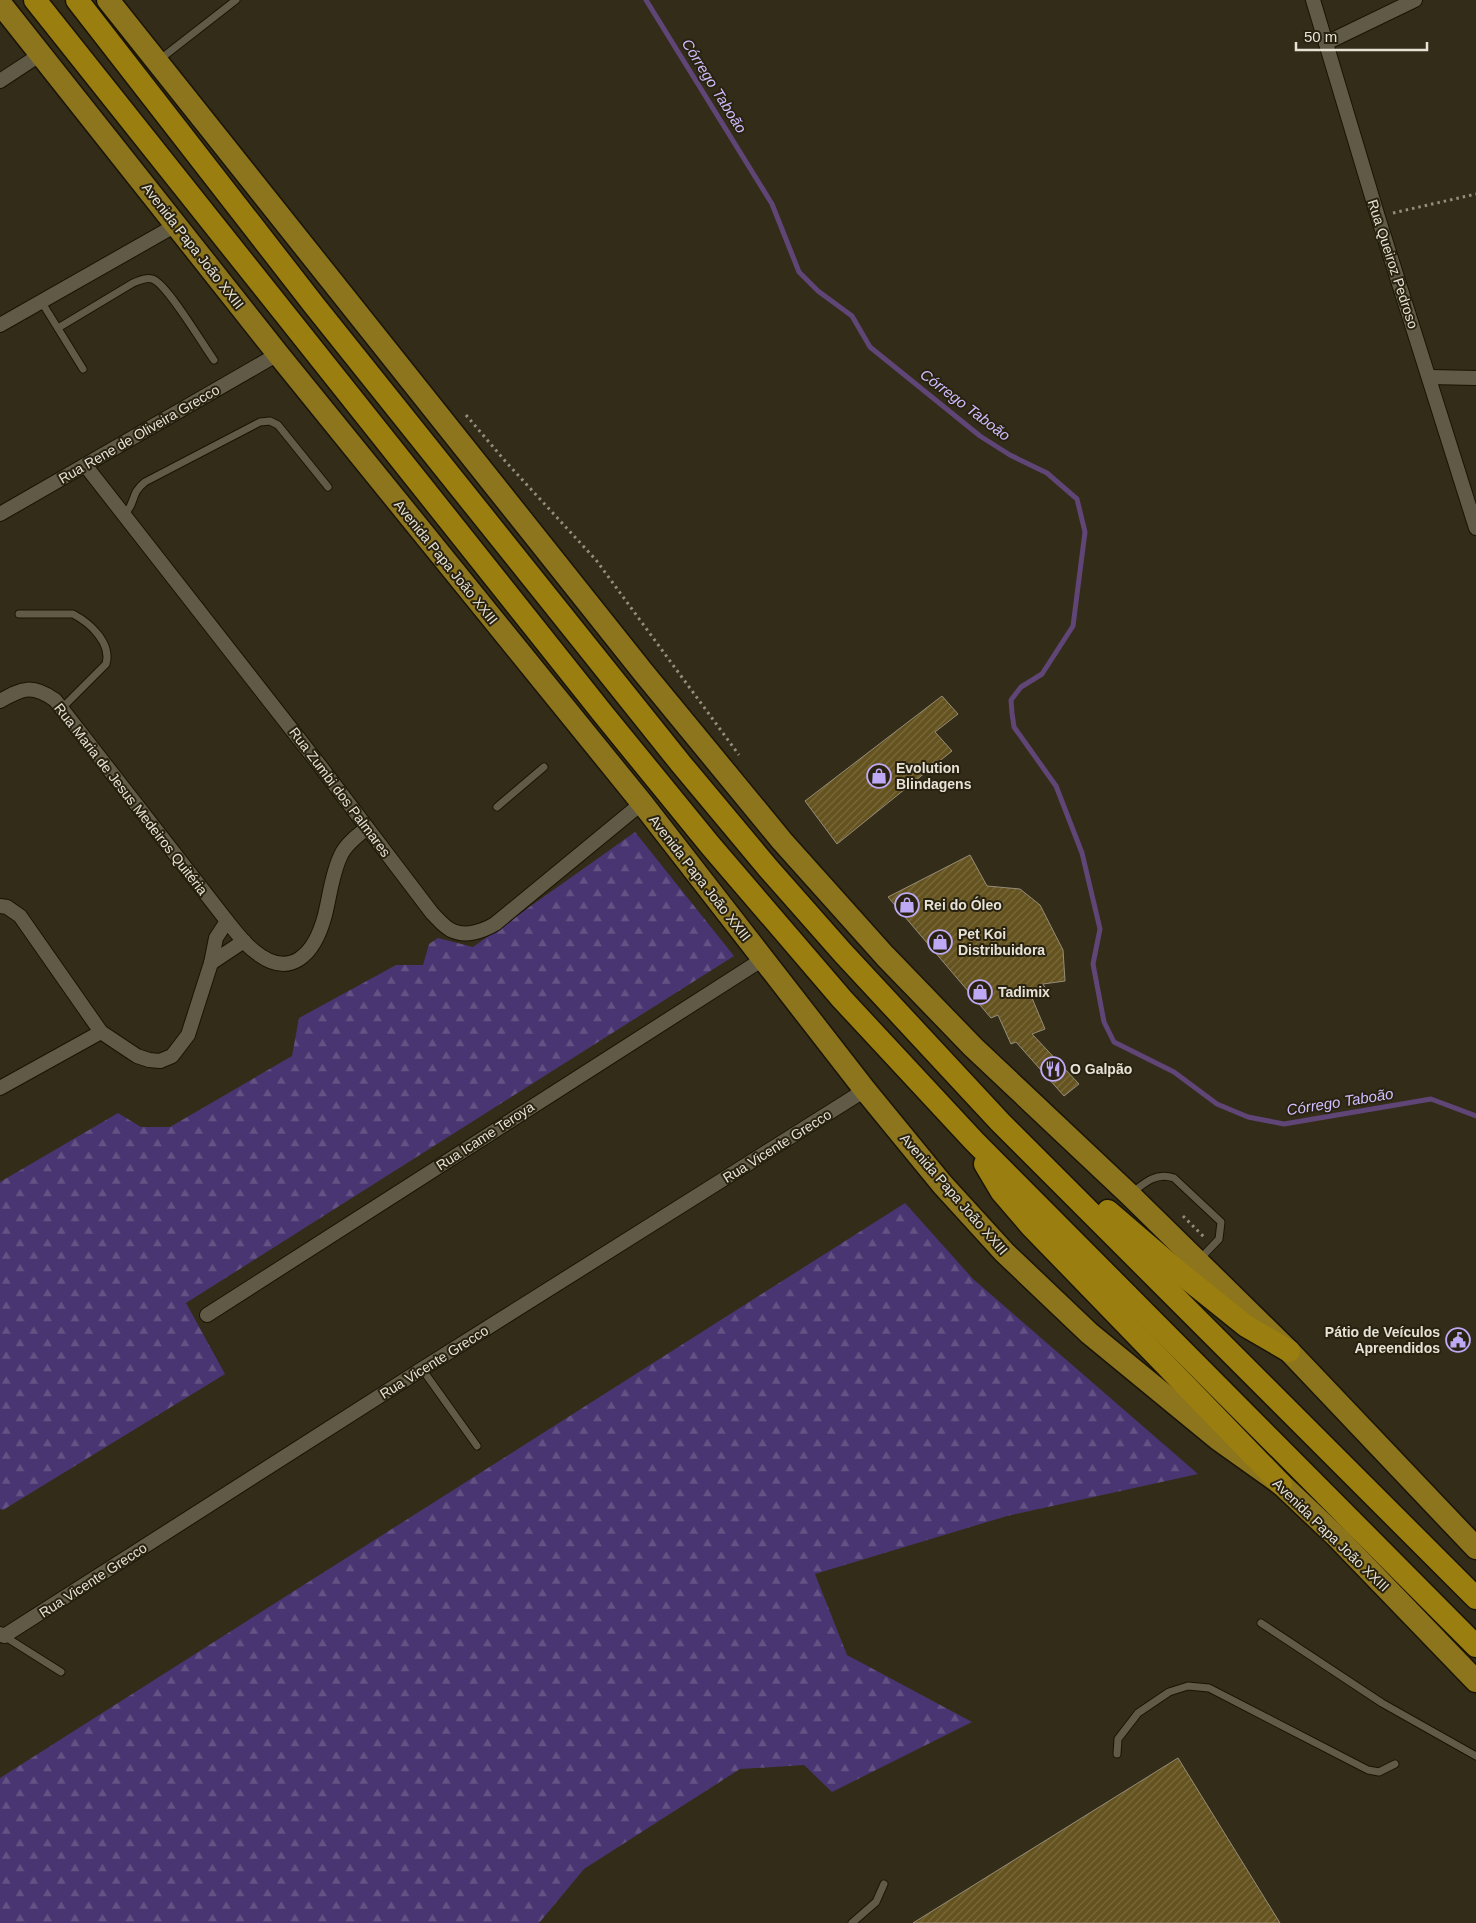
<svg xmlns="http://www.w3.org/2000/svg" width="1476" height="1923" font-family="Helvetica,sans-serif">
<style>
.forest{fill:url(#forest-firs)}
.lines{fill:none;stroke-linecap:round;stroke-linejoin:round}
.stream{stroke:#604577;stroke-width:5}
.building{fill:url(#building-hatch);stroke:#958d78}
.service-casing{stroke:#1a1404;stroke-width:9}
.minor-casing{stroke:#1a1404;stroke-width:16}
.primary-casing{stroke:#1a1404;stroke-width:25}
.trunk-casing{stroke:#1a1404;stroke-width:25}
.path{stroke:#948e7f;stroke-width:3;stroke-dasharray:2.5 4;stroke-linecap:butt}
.service{stroke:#615a46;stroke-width:7}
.minor{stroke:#615a46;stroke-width:14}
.primary{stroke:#8c751d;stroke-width:22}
.trunk{stroke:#9a7e10;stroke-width:22}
.labels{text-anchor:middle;stroke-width:4;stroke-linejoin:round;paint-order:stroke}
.street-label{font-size:14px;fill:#e6e2d6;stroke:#292210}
.poi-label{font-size:14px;font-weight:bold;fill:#e6e2d6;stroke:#292210;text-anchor:start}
.water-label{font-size:15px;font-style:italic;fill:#cebdfe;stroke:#292210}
</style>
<defs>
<pattern id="forest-firs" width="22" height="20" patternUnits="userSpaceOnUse" patternTransform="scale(1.25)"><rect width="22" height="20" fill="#493571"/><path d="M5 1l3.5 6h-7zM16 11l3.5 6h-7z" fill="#635284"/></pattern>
<pattern id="building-hatch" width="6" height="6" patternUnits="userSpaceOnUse" patternTransform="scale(1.25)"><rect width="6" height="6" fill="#64531f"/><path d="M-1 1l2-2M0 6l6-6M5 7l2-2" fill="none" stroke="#7a6b3f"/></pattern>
</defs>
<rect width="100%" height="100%" fill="#332c19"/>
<g class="forest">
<polygon points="635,832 734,956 186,1303 225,1374 3,1510 0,1509 0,1182 118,1113 141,1127 170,1127 292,1056 299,1018 396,965 423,965 429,944 438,938 473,947"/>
<polygon points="905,1203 973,1279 1198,1474 1007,1516 815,1574 847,1655 972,1722 832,1792 804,1765 740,1769 584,1869 539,1923 0,1923 0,1778"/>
</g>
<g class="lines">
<polyline class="stream" points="646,0 772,204 799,272 818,291 852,316 870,347 980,436 1010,455 1047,473 1077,499 1085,532 1073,626 1042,674 1021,687 1011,700 1012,713 1014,727 1056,786 1082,853 1100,929 1093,964 1104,1022 1114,1042 1174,1072 1217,1104 1248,1117 1284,1124 1431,1099 1476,1116"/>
</g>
<g class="building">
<polygon points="942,696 958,714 935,732 952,751 837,844 805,801"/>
<polygon points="970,855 987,886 1020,889 1040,905 1063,950 1065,981 1043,984 1047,991 1032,998 1045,1029 1032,1034 1079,1084 1064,1096 1016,1042 1011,1044 998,1015 991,1018 888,897"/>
<polygon points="1178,1758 1280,1923 913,1923"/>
</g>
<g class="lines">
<g class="service-casing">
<g id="service">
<polyline points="159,60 236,0"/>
<polyline points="41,301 83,369"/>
<path d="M58 328 133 283C139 281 145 277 152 279 166 282 203 345 214 360"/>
<path d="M124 515C137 502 129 495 145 482L260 422 270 421 278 425 328 487"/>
<path d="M19 614H73C90 623 112 643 106 664L62 708"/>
<polyline points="497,807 544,767"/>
<path d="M1132 1193C1145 1182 1157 1172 1174 1178L1221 1222 1219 1239 1199 1260"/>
<polyline points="422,1369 477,1446"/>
<polyline points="1261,1623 1382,1703 1476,1756"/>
<polyline points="4,1636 61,1672"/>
<polyline points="1117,1754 1118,1739 1138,1713 1169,1692 1188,1686 1209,1688 1368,1770 1379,1772 1395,1764"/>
<polyline points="852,1923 876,1902 884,1884"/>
</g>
</g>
<g class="minor-casing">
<g id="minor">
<polyline points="1313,0 1378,217 1476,528"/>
<polyline points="1326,43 1415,0"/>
<polyline points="0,81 41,54"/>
<polyline points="0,325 176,225"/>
<polyline points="1430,377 1476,378"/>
<path d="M85 465 321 767 432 913C438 919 445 928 453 931 466 937 483 931 495 924L642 803"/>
<polyline points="0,514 278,354"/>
<path d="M0 701C23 688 32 684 55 700L227 921C235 931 243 942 253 950 291 982 315 953 325 915 330 895 332 873 341 855 346 844 358 835 367 828"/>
<polyline points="0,906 7,907 20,916 101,1032 137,1056 149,1060 160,1061 172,1056 188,1035 211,963 216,938 227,921"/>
<polyline points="211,963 244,941"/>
<polyline points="0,1088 101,1032"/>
<polyline points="207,1315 763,959"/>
<polyline points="0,1634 4,1636 422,1369 865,1090"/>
</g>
</g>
<g class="primary-casing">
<g id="primary">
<polyline points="108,0 643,672 782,841 885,956 973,1047 1130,1195 1289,1351 1476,1548"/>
<polyline points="0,3 278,354 642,803 865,1090 942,1184 1004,1252 1089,1333 1218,1439 1281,1484 1337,1537 1476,1681"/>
</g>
</g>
<g class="trunk-casing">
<g id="trunk">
<polyline points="35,0 604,715 710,845 842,999 974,1141 1476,1646"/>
<polyline points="77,0 314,305 682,765 768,868 843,953 1000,1122 1476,1598"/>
<polyline points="985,1164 1001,1191 1031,1226 1281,1484"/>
<polyline points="1108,1211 1180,1273 1246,1326 1289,1351"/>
</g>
</g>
<g class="path">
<polyline points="1393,213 1476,194"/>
<polyline points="466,415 506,462 596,560 739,755"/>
<polyline points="1183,1216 1205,1238"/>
</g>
<use href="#service" class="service"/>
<use href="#minor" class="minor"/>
<use href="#primary" class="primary"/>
<use href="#trunk" class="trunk"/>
</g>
<defs>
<g id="shop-ring" transform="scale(1.25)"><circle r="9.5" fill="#292210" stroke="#bea9f5" stroke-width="1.5"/><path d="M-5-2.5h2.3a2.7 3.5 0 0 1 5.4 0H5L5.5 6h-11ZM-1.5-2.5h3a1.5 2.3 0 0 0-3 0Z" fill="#bea9f5"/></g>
<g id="restaurant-ring" transform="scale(1.25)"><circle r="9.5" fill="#292210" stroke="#bea9f5" stroke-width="1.5"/><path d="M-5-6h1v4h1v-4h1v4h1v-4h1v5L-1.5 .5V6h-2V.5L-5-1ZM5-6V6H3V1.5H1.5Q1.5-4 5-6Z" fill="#bea9f5"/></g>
<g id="civic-ring" transform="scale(1.25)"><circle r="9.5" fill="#292210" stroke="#bea9f5" stroke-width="1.5"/><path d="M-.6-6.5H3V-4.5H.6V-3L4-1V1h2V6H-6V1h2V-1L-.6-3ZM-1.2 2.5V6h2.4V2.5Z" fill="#bea9f5"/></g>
</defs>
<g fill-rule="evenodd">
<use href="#shop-ring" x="879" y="776"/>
<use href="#shop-ring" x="907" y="905"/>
<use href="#shop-ring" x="940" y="942"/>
<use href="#shop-ring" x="980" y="992"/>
<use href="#restaurant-ring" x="1053" y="1069"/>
<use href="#civic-ring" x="1458" y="1340"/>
</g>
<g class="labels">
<g class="street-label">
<text transform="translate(193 246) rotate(52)" y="5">Avenida Papa João XXIII</text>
<text transform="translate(1393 264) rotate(72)" y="5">Rua Queiroz Pedroso</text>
<text transform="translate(139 434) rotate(-30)" y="5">Rua Rene de Oliveira Grecco</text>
<text transform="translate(446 562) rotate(51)" y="5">Avenida Papa João XXIII</text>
<text transform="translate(340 792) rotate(53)" y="5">Rua Zumbi dos Palmares</text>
<text transform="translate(131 799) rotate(52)" y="5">Rua Maria de Jesus Medeiros Quitéria</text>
<text transform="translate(700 878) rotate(52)" y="5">Avenida Papa João XXIII</text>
<text transform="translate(485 1136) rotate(-33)" y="5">Rua Icame Teroya</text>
<text transform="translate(777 1146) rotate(-32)" y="5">Rua Vicente Grecco</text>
<text transform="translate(954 1194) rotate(49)" y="5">Avenida Papa João XXIII</text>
<text transform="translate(434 1362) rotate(-32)" y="5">Rua Vicente Grecco</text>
<text transform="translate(1331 1535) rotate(44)" y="5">Avenida Papa João XXIII</text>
<text transform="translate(93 1580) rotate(-33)" y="5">Rua Vicente Grecco</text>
</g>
<g class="poi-label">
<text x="896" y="773">Evolution<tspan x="896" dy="16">Blindagens</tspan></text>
<text x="924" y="910">Rei do Óleo</text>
<text x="958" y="939">Pet Koi<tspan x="958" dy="16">Distribuidora</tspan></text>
<text x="998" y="997">Tadimix</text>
<text x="1070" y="1074">O Galpão</text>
<text x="1440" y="1337" text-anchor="end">Pátio de Veículos<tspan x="1440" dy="16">Apreendidos</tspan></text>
</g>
<g class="water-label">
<text transform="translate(714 86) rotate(58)" y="5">Córrego Taboão</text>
<text transform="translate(965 405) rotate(37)" y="5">Córrego Taboão</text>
<text transform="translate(1340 1102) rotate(-9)" y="5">Córrego Taboão</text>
</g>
</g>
<path d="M1296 42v8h131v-8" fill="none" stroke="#e6e2d6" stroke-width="2.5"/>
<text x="1304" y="42" font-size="15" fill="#e6e2d6" stroke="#292210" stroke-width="4" paint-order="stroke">50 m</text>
</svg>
